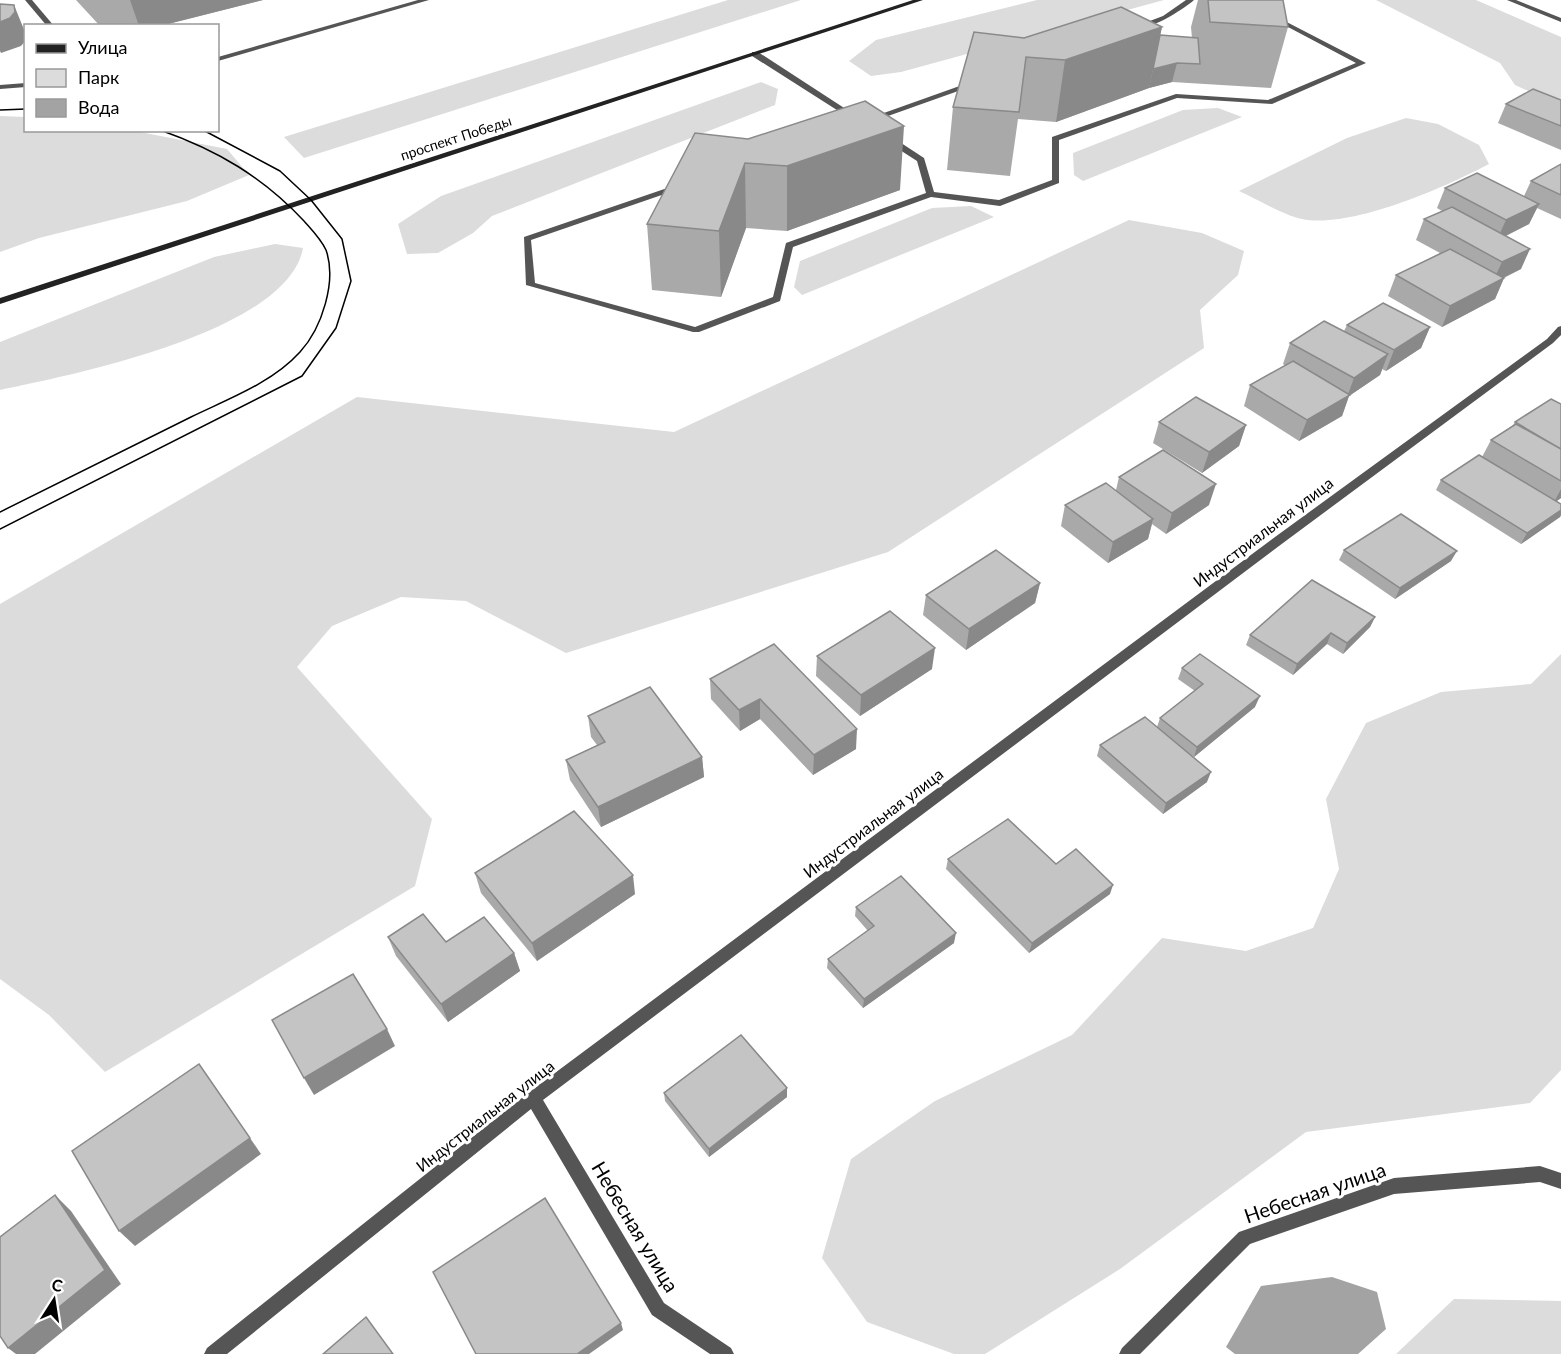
<svg xmlns="http://www.w3.org/2000/svg" width="1561" height="1354" font-family="Lato,sans-serif">
<style>
.green{fill:#dcdcdc}
.water{fill:#a3a3a3}
.lines{fill:none;stroke-linecap:round;stroke-linejoin:round}
.lane{fill:#555;fill-rule:evenodd}
.street{fill:#555;fill-rule:evenodd}
.secondary{fill:#222;fill-rule:evenodd}
.tram{stroke:#000;stroke-width:1.5}
.wall{fill:#a9a9a9}
.shaded-wall{fill:#898989}
.building{fill:#c4c4c4;stroke:#898989;stroke-width:1.5}
.labels{text-anchor:middle;stroke-width:6;stroke-linejoin:round;paint-order:stroke}
.far-street-label{font-size:14px;fill:#000;stroke:#fff}
.street-label{font-size:16px;fill:#000;stroke:#fff}
.near-street-label{font-size:20px;fill:#000;stroke:#fff}
</style>
<rect width="100%" height="100%" fill="#fff"/>
<g class="green">
<polygon points="728,0 801,0 304,158 284,137"/>
<polygon points="1037,0 1164,0 901,72 871,76 849,61 876,40"/>
<polygon points="1376,0 1476,0 1561,37 1561,102 1548,100 1515,85 1500,63"/>
<polygon points="761,82 778,89 775,105 492,216 473,233 438,253 407,254 398,224 441,196"/>
<polygon points="1218,108 1242,117 1083,181 1074,175 1073,153 1183,110"/>
<polygon points="0,116 25,117 26,130 135,131 227,149 249,175 187,201 39,238 0,252"/>
<path d="M1406 118 1438 124 1479 145 1489 164C1446 187 1351 229 1302 219 1283 215 1257 199 1239 191L1347 138Z"/>
<polygon points="971,206 994,217 802,295 794,287 800,261 932,208"/>
<polygon points="1129,220 1202,233 1244,251 1238,275 1200,310 1204,348 888,552 566,653 466,601 401,597 332,626 297,667 432,819 415,886 105,1072 49,1015 0,979 0,604 357,397 674,432"/>
<path d="M275 244 303 248C288 332 72 375 0 390V342L214 257Z"/>
<polygon points="1561,654 1561,1070 1530,1103 1306,1132 1120,1269 985,1354 954,1354 867,1322 822,1258 851,1159 935,1101 1072,1035 1162,938 1246,951 1313,928 1339,869 1326,799 1366,723 1441,692 1531,684"/>
<polygon points="1454,1299 1561,1301 1561,1354 1396,1354"/>
</g>
<polygon class="water" points="1332,1277 1377,1292 1386,1329 1358,1354 1235,1354 1226,1347 1261,1286"/>
<g class="lines">
<g class="lane">
<polygon points="25,0 32,0 54,26 47,26"/>
<path d="M1186 0H1194C1184 9 1147 33 1134 27L1163 16Z"/>
<polygon points="1507,0 1516,0 1561,18 1561,22"/>
<polygon points="1271,16 1275,16 1366,63 1272,104 1177,98 1059,140 1059,183 1000,206 931,197 793,247 780,301 699,332 693,332 526,285 524,237 679,184 683,186 682,188 531,240 535,283 695,327 773,297 786,243 926,193 917,161 886,141 886,137 892,137 924,158 934,192 999,200 1052,180 1052,137 1176,94 1268,100 1356,63 1271,18"/>
<polygon points="752,52 758,52 858,117 851,119 752,56"/>
<polygon points="968,83 975,85 874,121 867,119"/>
</g>
<g class="street">
<polygon points="418,0 429,0 218,61 218,57"/>
<polygon points="26,83 26,87 0,89 0,85"/>
<polygon points="1561,326 1561,335 1553,343 1283,543 543,1100 664,1303 731,1348 734,1354 710,1354 652,1315 531,1109 227,1354 204,1354 207,1348 528,1093 1275,537 1547,339 1558,327"/>
<polygon points="1540,1166 1561,1173 1561,1189 1540,1182 1394,1194 1250,1244 1140,1354 1119,1354 1122,1348 1239,1232 1394,1178"/>
</g>
<polygon class="secondary" points="913,0 923,0 0,304 0,298"/>
<g class="tram">
<polyline points="0,110 26,109"/>
<path d="M0 512C64 480 128 448 191 417 228 399 272 383 300 352 322 328 337 281 326 250 321 239 312 230 304 221 263 177 217 150 160 130"/>
<polyline points="0,529 302,376 336,328 351,281 342,239 311,200 280,171 203,130"/>
</g>
</g>
<g class="wall">
<polygon points="76,0 263,0 160,26 100,26"/>
<polygon points="1198,0 1283,0 1288,27 1271,88 1172,82 1149,88 1056,122 1018,119 1010,176 947,170 953,107 1024,38 1162,27 1160,35 1192,38 1191,27"/>
<polygon points="1561,100 1561,150 1498,123 1506,104"/>
<polygon points="695,133 900,190 787,231 746,228 721,297 652,290 647,224"/>
<polygon points="1561,164 1561,219 1537,208 1529,224 1506,236 1521,269 1504,278 1495,299 1442,327 1388,296 1396,275 1440,253 1416,240 1424,219 1442,211 1437,208 1445,188 1524,196 1531,181"/>
<polygon points="1347,325 1430,327 1421,348 1386,371 1382,369 1380,375 1349,396 1342,416 1299,441 1244,406 1250,385 1286,366 1283,364 1290,343 1344,331"/>
<polygon points="1561,404 1561,498 1556,501 1561,504 1561,515 1560,517 1521,544 1436,490 1441,480 1482,457 1491,440 1513,425 1515,422"/>
<polygon points="1159,422 1246,425 1239,446 1202,473 1153,443"/>
<polygon points="1119,477 1209,505 1166,534 1152,524 1148,539 1108,563 1061,526 1065,505 1116,490"/>
<polygon points="1344,550 1451,561 1395,599 1339,560"/>
<polygon points="1040,583 1035,603 966,650 923,615 926,595"/>
<polygon points="1375,617 1370,627 1343,654 1327,644 1293,675 1246,645 1250,635"/>
<polygon points="774,644 856,749 813,775 760,719 740,731 711,699 710,679"/>
<polygon points="817,656 932,669 860,716 816,676"/>
<polygon points="1182,668 1255,707 1194,757 1182,748 1207,782 1163,814 1097,756 1100,745 1157,727 1160,718 1195,691 1178,679"/>
<polygon points="588,716 702,757 704,777 601,827 570,780 566,760 597,745 591,737"/>
<polygon points="948,859 1056,864 1110,894 1029,953 946,869"/>
<polygon points="475,873 635,894 537,961 481,893"/>
<polygon points="856,907 954,943 863,1008 827,968 828,959 868,931 855,916"/>
<polygon points="388,937 446,942 514,953 520,971 448,1022 396,956"/>
<polygon points="664,1093 787,1097 709,1157 665,1101"/>
</g>
<g class="shaded-wall">
<polygon points="130,0 263,0 160,26 139,26"/>
<polygon points="14,5 25,32 26,40 21,46 1,53 0,51 0,22"/>
<polygon points="1162,27 1149,88 1056,122 1065,60"/>
<polygon points="1177,63 1172,82 1149,88 1153,69"/>
<polygon points="904,126 900,190 787,231 787,166"/>
<polygon points="745,163 746,228 721,297 719,231"/>
<polygon points="1539,204 1529,224 1497,240 1506,220"/>
<polygon points="1530,249 1521,269 1492,283 1502,262"/>
<polygon points="1504,278 1495,299 1442,327 1450,306"/>
<polygon points="1430,327 1421,348 1386,371 1394,350"/>
<polygon points="1388,354 1380,375 1349,396 1342,416 1299,441 1307,420 1347,397 1354,378"/>
<polygon points="1246,425 1239,446 1202,473 1209,452"/>
<polygon points="1216,484 1209,505 1166,534 1172,513"/>
<polygon points="1561,489 1561,498 1553,504"/>
<polygon points="1561,510 1561,515 1560,517 1521,544 1527,533"/>
<polygon points="1153,519 1148,539 1108,563 1113,542"/>
<polygon points="1457,551 1451,561 1395,599 1400,588"/>
<polygon points="1040,583 1035,603 966,650 969,629"/>
<polygon points="1375,617 1370,627 1343,654 1347,643"/>
<polygon points="1331,633 1327,644 1293,675 1297,664"/>
<polygon points="935,648 932,669 860,716 861,695"/>
<polygon points="1260,696 1255,707 1194,757 1197,747"/>
<polygon points="760,699 760,719 740,731 739,710"/>
<polygon points="857,729 856,749 813,775 814,755"/>
<polygon points="702,757 704,777 601,827 598,807"/>
<polygon points="1211,772 1207,782 1163,814 1166,803"/>
<polygon points="633,875 635,894 537,961 532,943"/>
<polygon points="1113,885 1110,894 1029,953 1032,943"/>
<polygon points="956,933 954,943 863,1008 864,999"/>
<polygon points="514,953 520,971 448,1022 441,1004"/>
<polygon points="387,1029 395,1046 314,1095 304,1078"/>
<polygon points="211,1081 261,1154 135,1246 119,1231"/>
<polygon points="787,1088 787,1097 709,1157 709,1149"/>
<polygon points="55,1195 71,1211 121,1284 35,1354 16,1354 8,1348"/>
<polygon points="621,1323 623,1330 589,1354 577,1354"/>
</g>
<g class="building">
<polygon points="1208,0 1283,0 1288,27 1210,22"/>
<polygon points="0,4 14,5 15,12 10,18 0,22"/>
<polygon points="1121,7 1162,27 1065,60 1026,57 1019,112 953,107 974,32 1024,38"/>
<polygon points="1160,35 1198,38 1200,64 1177,63 1153,69"/>
<polygon points="1533,89 1561,100 1561,126 1506,104"/>
<polygon points="865,101 904,126 787,166 745,163 719,231 647,224 695,133 748,139"/>
<polygon points="1561,164 1561,195 1531,181"/>
<polygon points="1477,173 1539,204 1506,220 1445,188"/>
<polygon points="1452,207 1530,249 1502,262 1424,219"/>
<polygon points="1450,249 1504,278 1450,306 1396,275"/>
<polygon points="1383,303 1430,327 1394,350 1347,325"/>
<polygon points="1324,321 1388,354 1354,378 1290,343"/>
<polygon points="1293,361 1350,395 1307,420 1250,385"/>
<polygon points="1196,397 1246,425 1209,452 1159,422"/>
<polygon points="1551,399 1561,404 1561,449 1515,422"/>
<polygon points="1516,424 1561,449 1561,481 1491,440"/>
<polygon points="1163,450 1216,484 1172,513 1119,477"/>
<polygon points="1479,455 1561,504 1561,510 1527,533 1441,480"/>
<polygon points="1106,483 1153,519 1113,542 1065,505"/>
<polygon points="1401,514 1457,551 1400,588 1344,550"/>
<polygon points="996,550 1040,583 969,629 926,595"/>
<polygon points="1312,580 1375,617 1347,643 1331,633 1297,664 1250,635"/>
<polygon points="890,611 935,648 861,695 817,656"/>
<polygon points="774,644 857,729 814,755 760,699 739,710 710,679"/>
<polygon points="1200,654 1260,696 1197,747 1160,718 1203,684 1182,668"/>
<polygon points="650,687 702,757 598,807 566,760 605,742 588,716"/>
<polygon points="1145,717 1211,772 1166,803 1100,745"/>
<polygon points="574,811 633,875 532,943 475,873"/>
<polygon points="1008,819 1056,864 1076,849 1113,885 1032,943 948,859"/>
<polygon points="901,876 956,933 864,999 828,959 874,926 856,907"/>
<polygon points="423,914 446,942 484,917 514,953 441,1004 388,937"/>
<polygon points="353,974 387,1029 304,1078 272,1020"/>
<polygon points="741,1035 787,1088 709,1149 664,1093"/>
<polygon points="199,1064 250,1138 119,1231 72,1151"/>
<polygon points="55,1195 105,1270 8,1348 0,1336 0,1237"/>
<polygon points="545,1198 621,1323 577,1354 476,1354 433,1272"/>
<polygon points="366,1317 393,1354 323,1354"/>
</g>
<g class="labels">
<g class="far-street-label">
<text transform="translate(456 138) rotate(-18)" y="5">проспект Победы</text>
</g>
<g class="street-label">
<text transform="translate(1263 532) rotate(-37)" y="6">Индустриальная улица</text>
<text transform="translate(873 823) rotate(-37)" y="6">Индустриальная улица</text>
<text transform="translate(485 1116) rotate(-38)" y="6">Индустриальная улица</text>
</g>
<g class="near-street-label">
<text transform="translate(1315 1193) rotate(-19)" y="7">Небесная улица</text>
<text transform="translate(635 1227) rotate(59)" y="7">Небесная улица</text>
</g>
</g>
<rect x="24" y="24" width="195" height="108" fill="#ffffff" stroke="#999999" stroke-width="1.5"/>
<rect x="36" y="44" width="30" height="9" fill="#222222" stroke="#999999" stroke-width="1.5"/>
<text x="78" y="54" font-size="18" fill="#000000">Улица</text>
<rect x="36" y="69" width="30" height="18" fill="#dcdcdc" stroke="#999999" stroke-width="1.5"/>
<text x="78" y="84" font-size="18" fill="#000000">Парк</text>
<rect x="36" y="99" width="30" height="18" fill="#a3a3a3" stroke="#999999" stroke-width="1.5"/>
<text x="78" y="114" font-size="18" fill="#000000">Вода</text>
<g transform="translate(54 1300) rotate(12)" stroke="#ffffff" stroke-width="4.5" paint-order="stroke">
<path d="M0-4.5L10 22L0 15L-10 22Z" fill="#000000"/>
<text y="-9" font-size="16" font-weight="bold" text-anchor="middle" fill="#000000">С</text>
</g>
</svg>
